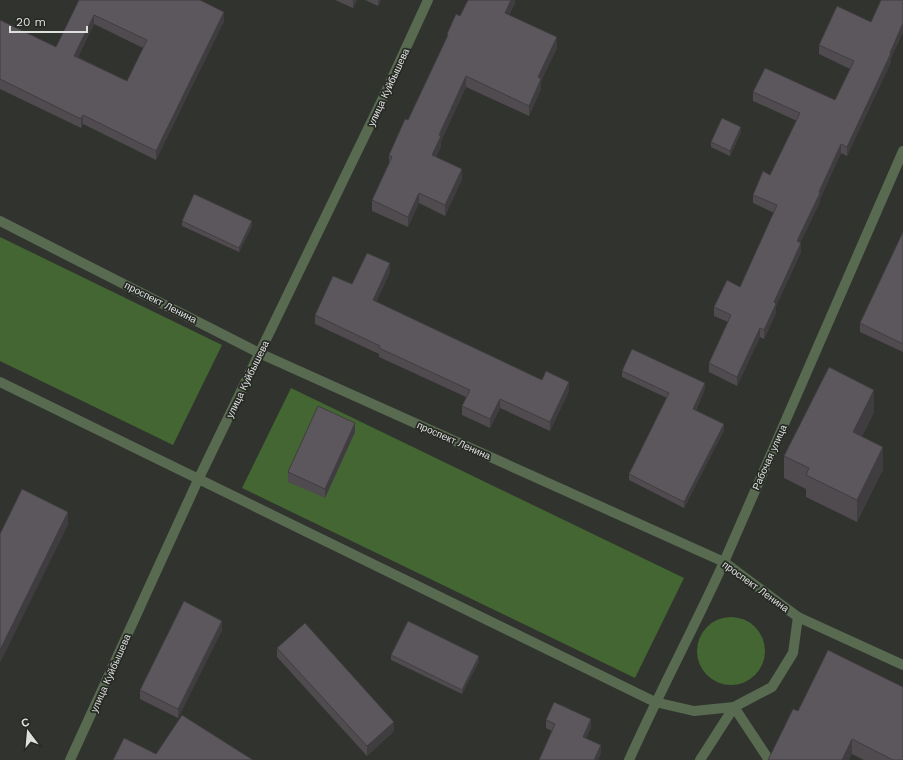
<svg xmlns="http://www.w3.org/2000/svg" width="903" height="760" font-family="'Work Sans',sans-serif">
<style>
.green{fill:#463}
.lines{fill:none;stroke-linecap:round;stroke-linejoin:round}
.service{stroke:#586a50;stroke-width:10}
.minor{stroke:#586a50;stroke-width:10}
.tertiary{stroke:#586a50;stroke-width:10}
.wall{fill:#4f4b4f;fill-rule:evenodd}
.shaded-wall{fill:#403d40}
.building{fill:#5c575c;stroke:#403d40;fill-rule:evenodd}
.labels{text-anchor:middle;stroke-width:3.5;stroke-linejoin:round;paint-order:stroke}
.street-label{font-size:10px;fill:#dee0dd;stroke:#262924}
</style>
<rect width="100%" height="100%" fill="#30332e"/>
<g class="green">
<polygon points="0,237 222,345 173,445 0,361"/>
<polygon points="291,388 684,578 635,678 242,488"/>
<circle cx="731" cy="651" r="34"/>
</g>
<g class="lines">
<polyline class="service" points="734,707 769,760"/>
<polyline class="minor" points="724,562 903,151"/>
<g class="tertiary">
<polyline points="0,221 259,353 724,562 798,617 903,665"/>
<polyline points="0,382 655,702 694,711 734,707 772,687 793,653 798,617"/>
<polyline points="70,760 198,480 383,98 428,0"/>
<path d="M629 760C659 693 694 628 724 562"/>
<polyline points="700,760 734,707"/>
</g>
</g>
<g class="wall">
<path d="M79 0 224 21 156 160 83 124 81 128 0 89V20L56 47ZM94 24 143 48 127 81 78 57Z"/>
<polygon points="335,0 357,0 353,8"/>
<polygon points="365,0 381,0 378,6"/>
<polygon points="515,0 515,3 509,15 557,48 541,81 541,89 529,116 466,87 441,141 441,146 436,157 462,179 445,216 419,203 408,227 372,211 372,200 389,164 389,155 408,120 447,38 447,34 460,16"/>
<polygon points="903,0 903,32 891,58 891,62 847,156 841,153 820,199 820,202 800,242 801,252 776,306 776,313 764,339 760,337 737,386 709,372 709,363 728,322 714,316 714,307 740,287 774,213 753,203 753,195 770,175 797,121 753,101 753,92 835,100 850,69 819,54 819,45 871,22"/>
<polygon points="741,132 730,156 711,147 711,142"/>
<polygon points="182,221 252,226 239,252 182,226"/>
<polygon points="903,232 903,352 860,332 860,323"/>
<polygon points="390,272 376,302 542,380 569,391 550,431 500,408 490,428 462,415 462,406 466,397 379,357 379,354 315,324 315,315 352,284"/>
<polygon points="622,371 705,389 696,410 724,430 684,508 629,480 629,474 667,398 622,377"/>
<polygon points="874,412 862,436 883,469 857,522 806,497 806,489 784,478 784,456"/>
<polygon points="355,432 325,498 288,482 288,472"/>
<polygon points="222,630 178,718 140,699 140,690"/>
<polygon points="277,648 394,731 367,756 277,657"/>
<polygon points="391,655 479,661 462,694 391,660"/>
<polygon points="798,711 903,760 864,760 852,754"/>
<polygon points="546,720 591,727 586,738 601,753 598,760 539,760 552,731 546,728"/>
</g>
<g class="shaded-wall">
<polygon points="353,0 357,0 353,8"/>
<polygon points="378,0 381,0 378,6"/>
<polygon points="511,0 515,0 515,3 505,23 505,13"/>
<polygon points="224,12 224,21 156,160 156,151"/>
<polygon points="94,15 94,24 74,65 74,56"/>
<polygon points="903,23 903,32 891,58 891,62 847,156 847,147"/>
<polygon points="557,37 557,48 541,81 541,89 529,116 529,106 538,77"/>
<polygon points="466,76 466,87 441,141 441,146 432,165 432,155 439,135"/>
<polygon points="83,115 83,124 81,128 81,119"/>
<polygon points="741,127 741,132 730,156 730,151"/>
<polygon points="841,144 841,153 820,199 820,202 797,250 797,241"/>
<polygon points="462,169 462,179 445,216 445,205"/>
<polygon points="419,193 419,203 408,227 408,217"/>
<polygon points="252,221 252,226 239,252 239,248"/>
<polygon points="801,243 801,252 776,306 776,313 764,339 764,330 774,302"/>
<polygon points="390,263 390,272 373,309 373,300"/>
<polygon points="760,328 760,337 737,386 737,377"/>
<polygon points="569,382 569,391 550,431 550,422"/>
<polygon points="705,383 705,389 693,415 693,409"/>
<polygon points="874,390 874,412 853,454 853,432"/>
<polygon points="500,399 500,408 490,428 490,419"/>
<polygon points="355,423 355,432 325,498 325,489"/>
<polygon points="724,424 724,430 684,508 684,502"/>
<polygon points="883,447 883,469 857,522 857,500"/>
<polygon points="68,512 68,525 0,663 0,650"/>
<polygon points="222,621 222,630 178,718 178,709"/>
<polygon points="479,656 479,661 462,694 462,690"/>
<polygon points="591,719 591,727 583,744 583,737"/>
<polygon points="394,722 394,731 367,756 367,746"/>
<polygon points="852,739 852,754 849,760 842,760"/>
<polygon points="601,745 601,753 598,760 594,760"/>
</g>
<g class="building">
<path d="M79 0H200L224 12 156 151 83 115 81 119 0 79V20L56 47ZM94 15 147 40 127 81 74 56Z"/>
<polygon points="468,0 511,0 505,13 557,37 538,77 541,79 529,106 466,76 439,135 441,136 432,155 462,169 445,205 419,193 408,217 372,200 392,157 389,155 405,119 408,120 448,35 447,34 456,14 460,16"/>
<polygon points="881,0 903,0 903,23 890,53 891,53 847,147 841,144 819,192 820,193 797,241 801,243 774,302 776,304 764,330 760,328 737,377 709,363 731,315 714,307 727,280 740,287 777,205 753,195 763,171 770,175 800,113 753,92 765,68 835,100 854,61 819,45 837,6 871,22"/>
<polygon points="722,118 741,127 730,151 711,142"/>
<polygon points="194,194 252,221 239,248 182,221"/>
<polygon points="903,232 903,344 860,323"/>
<polygon points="367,253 390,263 373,300 542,380 546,371 569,382 550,422 500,399 490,419 462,406 470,390 379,348 380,346 315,315 333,276 352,284"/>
<polygon points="632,349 705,383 693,409 724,424 684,502 629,474 669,393 622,371"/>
<polygon points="829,367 874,390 853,432 883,447 857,500 806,475 809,468 784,456"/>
<polygon points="318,406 355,423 325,489 288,472"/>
<polygon points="22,489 68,512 0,650 0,534"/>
<polygon points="184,601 222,621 178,709 140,690"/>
<polygon points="408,621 479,656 462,690 391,655"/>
<polygon points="305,623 394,722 367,746 277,648"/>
<polygon points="828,650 903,687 903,760 893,760 852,739 842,760 768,760 793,709 798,711"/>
<polygon points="554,702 591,719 583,737 601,745 594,760 539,760 555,724 546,720"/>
<polygon points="182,715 253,760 113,760 124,738 156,754"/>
</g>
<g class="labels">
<g class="street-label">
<text transform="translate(388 87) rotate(-65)" y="4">улица Куйбышева</text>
<text transform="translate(161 302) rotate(27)" y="4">проспект Ленина</text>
<text transform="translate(247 379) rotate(-64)" y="4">улица Куйбышева</text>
<text transform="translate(454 440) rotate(24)" y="4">проспект Ленина</text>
<text transform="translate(769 457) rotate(-66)" y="4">Рабочая улица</text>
<text transform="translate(756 586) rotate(36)" y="4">проспект Ленина</text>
<text transform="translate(110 673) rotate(-66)" y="4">улица Куйбышева</text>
</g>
</g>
<g transform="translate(28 732) rotate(344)" stroke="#262924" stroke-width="3" paint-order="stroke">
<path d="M0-3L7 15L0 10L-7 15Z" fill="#dee0dd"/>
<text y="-6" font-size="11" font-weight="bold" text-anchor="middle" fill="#dee0dd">С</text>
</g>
<path d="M10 26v6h77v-6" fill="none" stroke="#dee0dd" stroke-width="2"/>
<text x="16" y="26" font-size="12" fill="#dee0dd" stroke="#262924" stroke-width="3" paint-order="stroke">20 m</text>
</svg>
